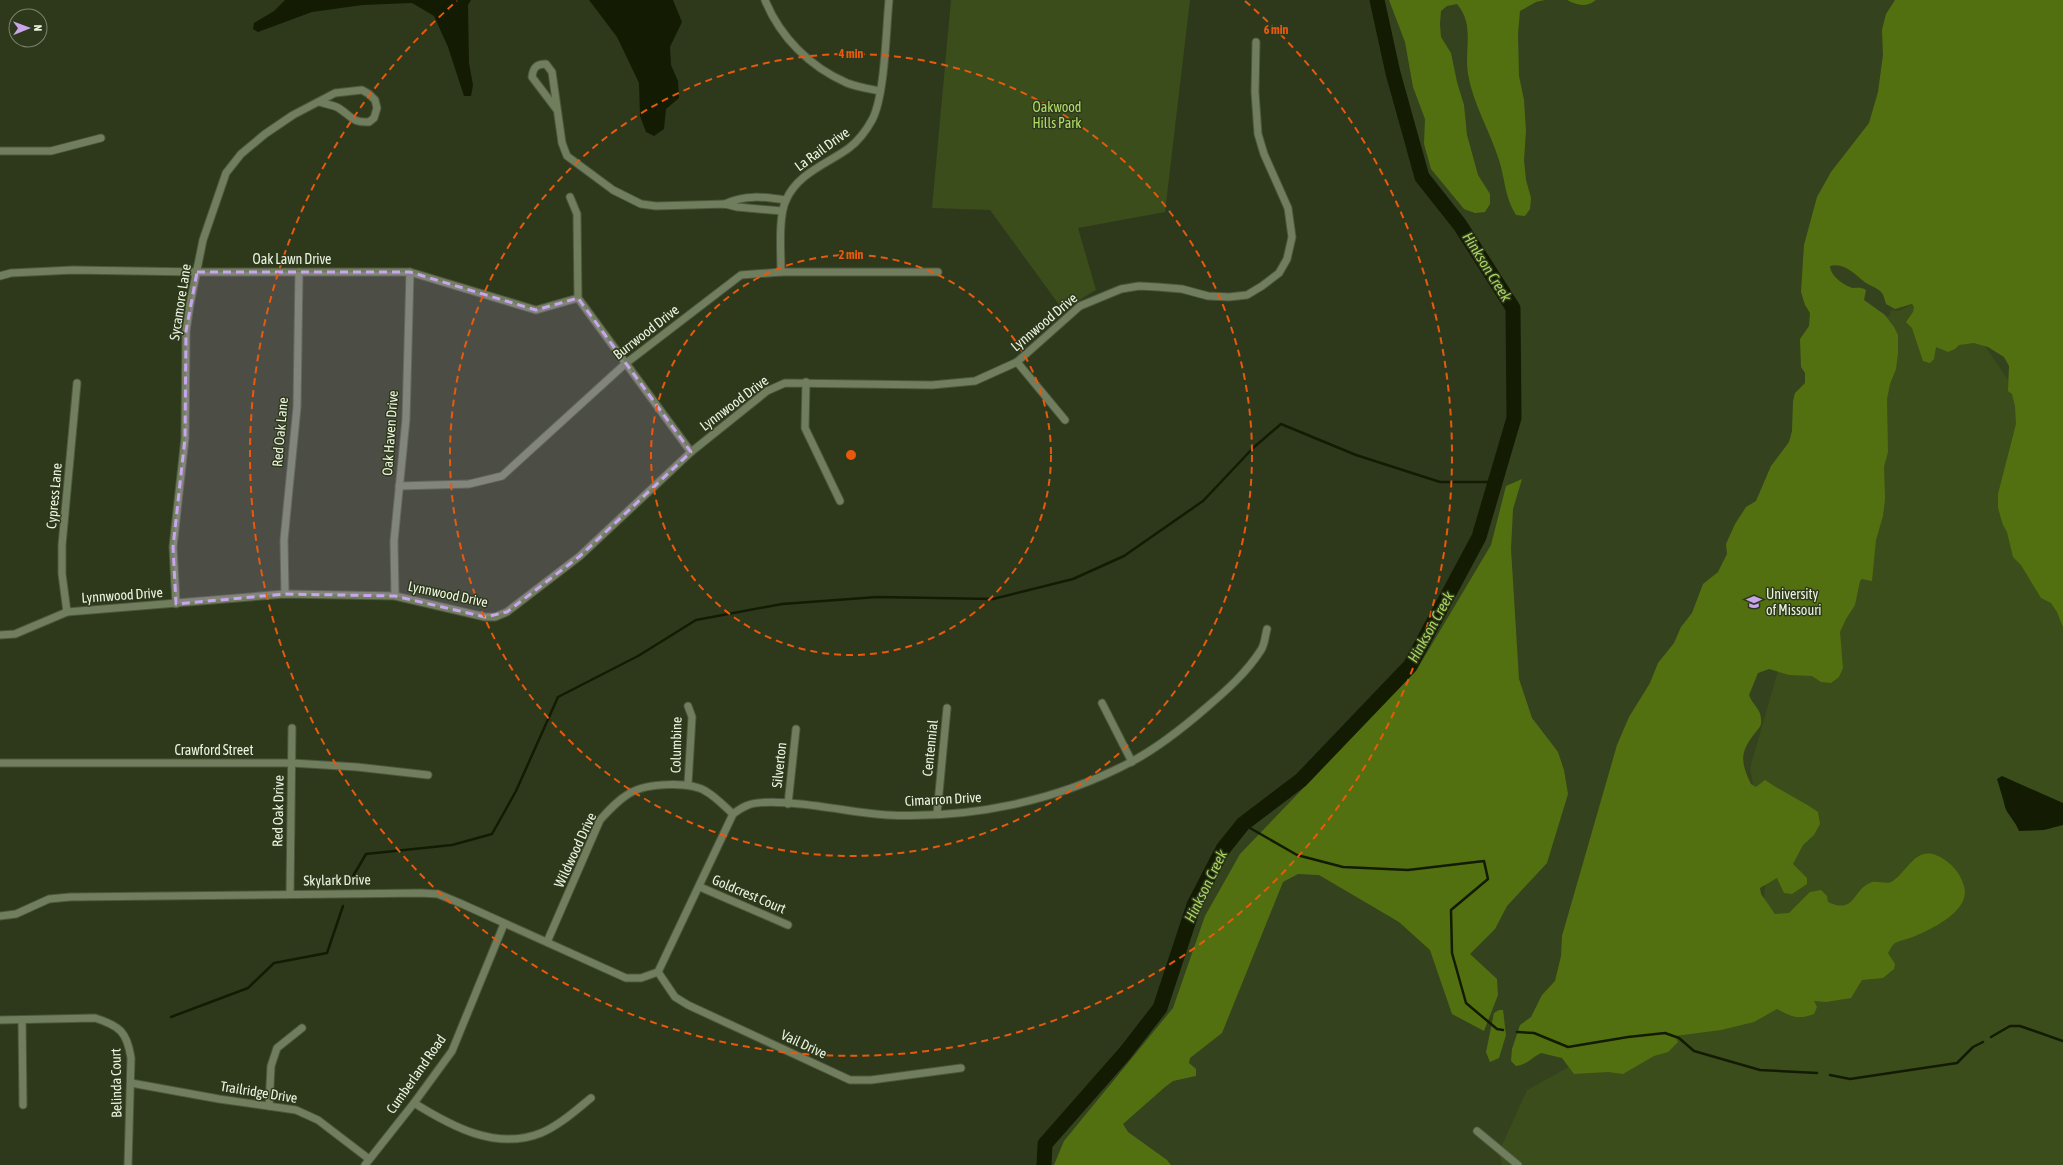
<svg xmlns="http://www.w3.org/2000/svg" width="2063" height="1165" font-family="'Asap Condensed',sans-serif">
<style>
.built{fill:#35421e}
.green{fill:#3b4d1a}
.forest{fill:#537010}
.water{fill:#131c02}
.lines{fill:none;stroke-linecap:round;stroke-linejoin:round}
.stream{stroke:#131c02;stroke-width:2.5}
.river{stroke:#131c02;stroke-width:15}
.street-casing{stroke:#4e573e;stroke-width:9}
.street{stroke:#717e5e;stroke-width:7}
.marked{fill:#c9a5ee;fill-opacity:0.2;stroke:#c9a5ee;stroke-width:3;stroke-dasharray:8 5;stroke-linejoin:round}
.ring{fill:none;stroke:#e8590c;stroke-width:2;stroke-dasharray:7 5}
.labels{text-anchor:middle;stroke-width:3;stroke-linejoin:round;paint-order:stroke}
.park-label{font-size:14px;fill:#b2dc68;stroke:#2e391c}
.street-label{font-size:14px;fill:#ecf4e2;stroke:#2e391c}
.poi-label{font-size:14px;fill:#ecf4e2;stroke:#2e391c;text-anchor:start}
.water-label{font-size:15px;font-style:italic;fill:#aad460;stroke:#2e391c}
.centre{fill:#e8590c;stroke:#2e391c;stroke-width:2}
.ring-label{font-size:12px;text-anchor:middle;font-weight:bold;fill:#e8590c;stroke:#2e391c;stroke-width:3;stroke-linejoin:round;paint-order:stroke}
</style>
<rect width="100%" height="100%" fill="#2e391c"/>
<polygon class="built" points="1378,0 2010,0 2063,49 2063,1165 1044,1165 1045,1144 1125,1053 1160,1008 1194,905 1223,849 1243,824 1301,780 1410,666 1479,537 1514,418 1513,308 1422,177 1393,73"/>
<g class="green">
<polygon points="951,0 1190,0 1165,212 1078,228 1096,290 1063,310 990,210 932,208"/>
<polygon points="1911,305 1971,326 2009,381 2035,429 2063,566 2063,1165 1502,1165 1499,1152 1527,1090 1596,1052 1759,956 1767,865 1750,768 1879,321 1890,315 1891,310 1899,311"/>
</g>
<g class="forest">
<path d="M1389 0H1545L1536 2 1520 11 1518 34 1519 76 1524 100 1526 131 1524 160 1526 180 1531 198 1530 209 1525 216 1516 215C1505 198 1505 179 1499 160 1490 131 1473 104 1468 74 1464 49 1475 25 1457 4L1447 6 1441 11 1440 24 1441 37 1451 53 1457 82 1464 105 1467 135 1478 175 1490 194V204L1485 212 1475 213 1464 209 1431 169 1424 144 1425 119 1413 87 1405 42Z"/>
<path d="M1567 0H1596C1586 8 1577 5 1567 0Z"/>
<path d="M1895 0H2063V627L2057 612 2051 603 2041 598 2021 565 2013 557 2007 532 2003 525 1998 508V494L2016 424 2015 406 2012 394 2008 391 2009 366 2004 357 1988 347 1974 343 1959 345 1955 349 1948 352 1936 347 1934 359 1930 363 1923 361 1912 328 1906 322 1913 312 1914 307 1912 304 1895 309 1886 304C1885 301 1884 296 1882 293 1878 288 1871 286 1866 283 1855 275 1845 262 1830 266 1830 275 1844 286 1853 288 1858 288 1861 287 1866 290L1864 300 1885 315 1894 327 1898 335V353L1896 369 1890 384 1887 399 1888 452 1884 467 1885 499 1883 516 1876 540 1872 581 1862 579 1860 581 1855 605 1846 619 1840 632 1843 668 1839 677 1831 683 1821 682 1812 676 1789 675 1769 669 1758 673 1749 695C1752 704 1761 709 1761 719 1762 726 1759 728 1755 733 1740 752 1740 761 1751 784L1756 787 1765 780C1782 792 1801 800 1818 812L1820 824 1814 835 1803 845 1793 864 1807 878V884L1792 894 1784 893 1777 878 1760 888 1761 894 1775 914 1789 913 1810 892 1821 890 1827 896 1828 902C1856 915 1852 889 1872 882 1879 881 1887 885 1893 881 1910 869 1917 841 1945 860 1955 867 1960 874 1964 886 1971 910 1934 928 1915 936 1909 939 1901 940 1895 943 1892 945 1890 950 1888 953L1895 964 1894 969 1883 978 1862 980 1851 998 1826 1002 1814 1001 1817 1007 1814 1014C1797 1020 1792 1017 1777 1009L1754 1022 1721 1030 1675 1036 1678 1042 1668 1052 1654 1056 1623 1074 1608 1072 1574 1074 1562 1058 1541 1053C1531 1058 1527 1065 1516 1066L1511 1061 1512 1049 1520 1025 1531 1017 1542 995 1555 981 1561 956 1562 936 1617 745 1629 717 1650 683 1658 663 1674 643 1681 627 1692 613 1703 584 1718 572 1727 554 1726 544 1735 524 1746 507 1756 501 1771 466 1789 442 1792 431 1793 401 1795 393 1805 383V373L1801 367 1800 339 1809 326 1810 313 1805 305 1801 292 1804 245 1817 197 1831 172 1869 123 1878 92 1883 55 1882 30 1886 14Z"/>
<polygon points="1522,479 1513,509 1511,549 1519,679 1532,718 1558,752 1564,770 1568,794 1547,863 1507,906 1495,929 1470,954 1497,979 1498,995 1484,1031 1452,1014 1430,950 1399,922 1319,875 1298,874 1283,882 1222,1033 1190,1058 1189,1063 1196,1069 1196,1076 1173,1081 1165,1087 1123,1124 1128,1132 1167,1160 1171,1165 1054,1165 1064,1141 1173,1008 1205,916 1240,854 1416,671 1491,545 1506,486"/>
<polygon points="1499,1010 1503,1010 1506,1035 1499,1058 1490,1062 1486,1052 1494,1013"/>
</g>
<g class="water">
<polygon points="285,0 471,0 468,5 469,63 473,85 471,96 464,96 448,47 434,16 412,3 363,5 312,12 258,32 253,29 254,23 274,11"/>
<polygon points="589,0 673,0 682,22 670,47 671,65 678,81 679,98 666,109 664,129 654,136 646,132 640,116 639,83 617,37"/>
<path d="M2002 776 2063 803V825L2044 830 2019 831C2016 822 2007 814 2005 807 2003 798 2000 789 1997 779Z"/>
</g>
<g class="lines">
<g class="stream">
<polyline points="1243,824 1297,855 1343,867 1408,870 1484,861 1488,879 1451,910 1452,953 1466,1003 1497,1029 1503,1030"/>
<polyline points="352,878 366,854 452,845 492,834 516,791 558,697 638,656 696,620 782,604 877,597 993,599 1073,579 1124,556 1203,501 1253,448 1281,424 1356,455 1440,482 1496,482"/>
<polyline points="171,1017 248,988 274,963 327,953 343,906"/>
<polyline points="1517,1032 1534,1033 1568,1047 1628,1037 1665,1033 1679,1038 1694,1051 1760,1070 1817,1073"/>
<polyline points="1991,1037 2010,1026 2020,1026 2063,1041"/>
<polyline points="1830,1075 1850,1079 1957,1063 1973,1047 1983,1042"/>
</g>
<polyline class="river" points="1044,1165 1045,1144 1125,1053 1160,1008 1194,905 1223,849 1243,824 1301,780 1410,666 1479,537 1514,418 1513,308 1460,225 1422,177 1393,73 1377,0"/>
<g class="street-casing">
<g id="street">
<path d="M765 0C780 37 810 67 847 83 857 87 870 89 880 91"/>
<path d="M557 110 532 77C533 68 536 64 546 64L552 72 562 143 567 156 613 190 641 204 656 206 725 204 737 207 782 211"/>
<polyline points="0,151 51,151 101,138"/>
<polyline points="570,197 577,214 578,298 691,452"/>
<path d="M725 204C745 194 765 197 786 200"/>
<path d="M781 272C781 252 778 217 786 200 798 173 827 164 849 148 858 141 866 131 872 120 885 96 886 30 889 0"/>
<polyline points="0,276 11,273 73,270 197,272 410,272 536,310 578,298"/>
<polyline points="1017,362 1065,420"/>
<polyline points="806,382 805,428 840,501"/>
<polyline points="399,486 469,484 502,476 625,364 741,275 781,272 938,272"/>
<polyline points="285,594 284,540 297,407 299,272"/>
<polyline points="395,596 394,541 406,419 410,272"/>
<path d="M176 604 173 547 185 438 186 331 190 304 203 240 226 173 241 154 265 134 293 115 335 93 362 90 369 94 375 100 377 108 374 118 369 122C353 123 352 117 340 109 335 105 325 104 319 102"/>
<polyline points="67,612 62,574 62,545 77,383"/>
<polyline points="0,635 15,634 67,612 285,594 395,596 485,617 495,617 507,612 580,556 691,452 767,391 785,383 932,385 975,381 1017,362 1080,306 1121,289 1139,286 1158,287 1182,289 1208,296 1229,297 1247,295 1262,286 1279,273 1287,259 1292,237 1288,208 1264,154 1258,134 1255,92 1256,42"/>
<polyline points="1102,703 1132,762"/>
<polyline points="688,706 692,717 688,784"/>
<polyline points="0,763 292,763 357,767 428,775"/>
<polyline points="788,804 796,729"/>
<polyline points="937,814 947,708"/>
<polyline points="700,887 788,925"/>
<polyline points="290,894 292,728"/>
<polyline points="0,916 16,914 49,899 70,897 421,893 438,894 462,904 626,978 641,978 658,972"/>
<path d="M547 942 600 820C609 810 618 800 630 793 647 783 691 781 707 792 717 798 725 807 733 814"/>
<path d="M658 972 733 814C737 811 741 808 746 806 770 794 856 814 887 815 971 819 1057 801 1131 762 1159 747 1184 727 1207 707 1227 690 1247 672 1261 650 1265 644 1265 636 1267 629"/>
<polyline points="658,972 675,997 688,1005 850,1080 871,1080 961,1068"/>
<path d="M0 1020 95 1018C120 1026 127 1032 131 1058L128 1165"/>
<polyline points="22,1020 23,1105"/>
<polyline points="131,1083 219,1099 296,1110 318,1120 369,1159"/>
<path d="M414 1103C451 1126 496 1151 541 1133 560 1125 576 1110 591 1098"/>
<polyline points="269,1106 271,1066 277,1048 302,1028"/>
<polyline points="1477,1131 1518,1165"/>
<polyline points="365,1165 414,1103 452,1051 504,924"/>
</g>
</g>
<use href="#street" class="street"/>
</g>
<path class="marked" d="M197 272H410L536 310 578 298 691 452 580 556 507 612 485 617 395 596 285 594 176 604 173 547 185 438 186 331Z"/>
<g class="ring">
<circle cx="851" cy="455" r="200"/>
<circle cx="851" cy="455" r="401"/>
<path d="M1245 1A601 601 0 1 1 457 1"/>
</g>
<defs>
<g id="university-bare" transform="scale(1.2)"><path d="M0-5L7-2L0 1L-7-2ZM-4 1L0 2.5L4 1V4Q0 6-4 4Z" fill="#c9a5ee" stroke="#2e391c" stroke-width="2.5" paint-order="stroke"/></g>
</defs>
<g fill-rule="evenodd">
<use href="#university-bare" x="1754" y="602"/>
</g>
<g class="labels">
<g class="park-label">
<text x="1057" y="112">Oakwood<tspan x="1057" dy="16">Hills Park</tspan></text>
</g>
<g class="street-label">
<text transform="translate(822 149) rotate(-36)" y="5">La Rail Drive</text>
<text x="292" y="264">Oak Lawn Drive</text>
<text transform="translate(180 302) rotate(-81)" y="5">Sycamore Lane</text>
<text transform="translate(1044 322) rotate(-40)" y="5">Lynnwood Drive</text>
<text transform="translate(646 332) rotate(-38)" y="5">Burrwood Drive</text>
<text transform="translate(734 403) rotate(-37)" y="5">Lynnwood Drive</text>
<text transform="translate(280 432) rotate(-85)" y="5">Red Oak Lane</text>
<text transform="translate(390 433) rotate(-86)" y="5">Oak Haven Drive</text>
<text transform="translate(54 496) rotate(-85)" y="5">Cypress Lane</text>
<text transform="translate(448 594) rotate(12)" y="5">Lynnwood Drive</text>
<text transform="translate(122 595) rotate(-4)" y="5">Lynnwood Drive</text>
<text transform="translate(676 745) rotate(-89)" y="5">Columbine</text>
<text transform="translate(930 748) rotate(-84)" y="5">Centennial</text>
<text x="214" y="755">Crawford Street</text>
<text transform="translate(779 765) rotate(-84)" y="5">Silverton</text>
<text transform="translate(943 799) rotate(-3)" y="5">Cimarron Drive</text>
<text transform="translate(278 811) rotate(-89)" y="5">Red Oak Drive</text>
<text transform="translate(575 850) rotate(-65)" y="5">Wildwood Drive</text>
<text transform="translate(337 880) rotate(-1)" y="5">Skylark Drive</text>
<text transform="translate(749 894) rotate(23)" y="5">Goldcrest Court</text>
<text transform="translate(804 1044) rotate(25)" y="5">Vail Drive</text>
<text transform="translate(416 1074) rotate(-55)" y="5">Cumberland Road</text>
<text transform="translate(116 1083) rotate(-91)" y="5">Belinda Court</text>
<text transform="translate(259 1092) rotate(9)" y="5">Trailridge Drive</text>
</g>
<g class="poi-label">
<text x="1766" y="599">University<tspan x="1766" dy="16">of Missouri</tspan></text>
</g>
<g class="water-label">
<text transform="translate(1487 267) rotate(58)" y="5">Hinkson Creek</text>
<text transform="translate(1431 627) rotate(-61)" y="5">Hinkson Creek</text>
<text transform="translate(1206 886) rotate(-64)" y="5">Hinkson Creek</text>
</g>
</g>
<circle cx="851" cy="455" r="6" class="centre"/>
<g class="ring-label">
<text x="1276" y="34">6 min</text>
<text x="851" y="58">4 min</text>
<text x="851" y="259">2 min</text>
</g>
<g transform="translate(28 28) rotate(89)"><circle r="19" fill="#2e391c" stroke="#7a846b"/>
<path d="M0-3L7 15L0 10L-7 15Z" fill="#c9a5ee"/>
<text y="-6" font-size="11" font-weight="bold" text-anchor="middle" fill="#ecf4e2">N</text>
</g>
</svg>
